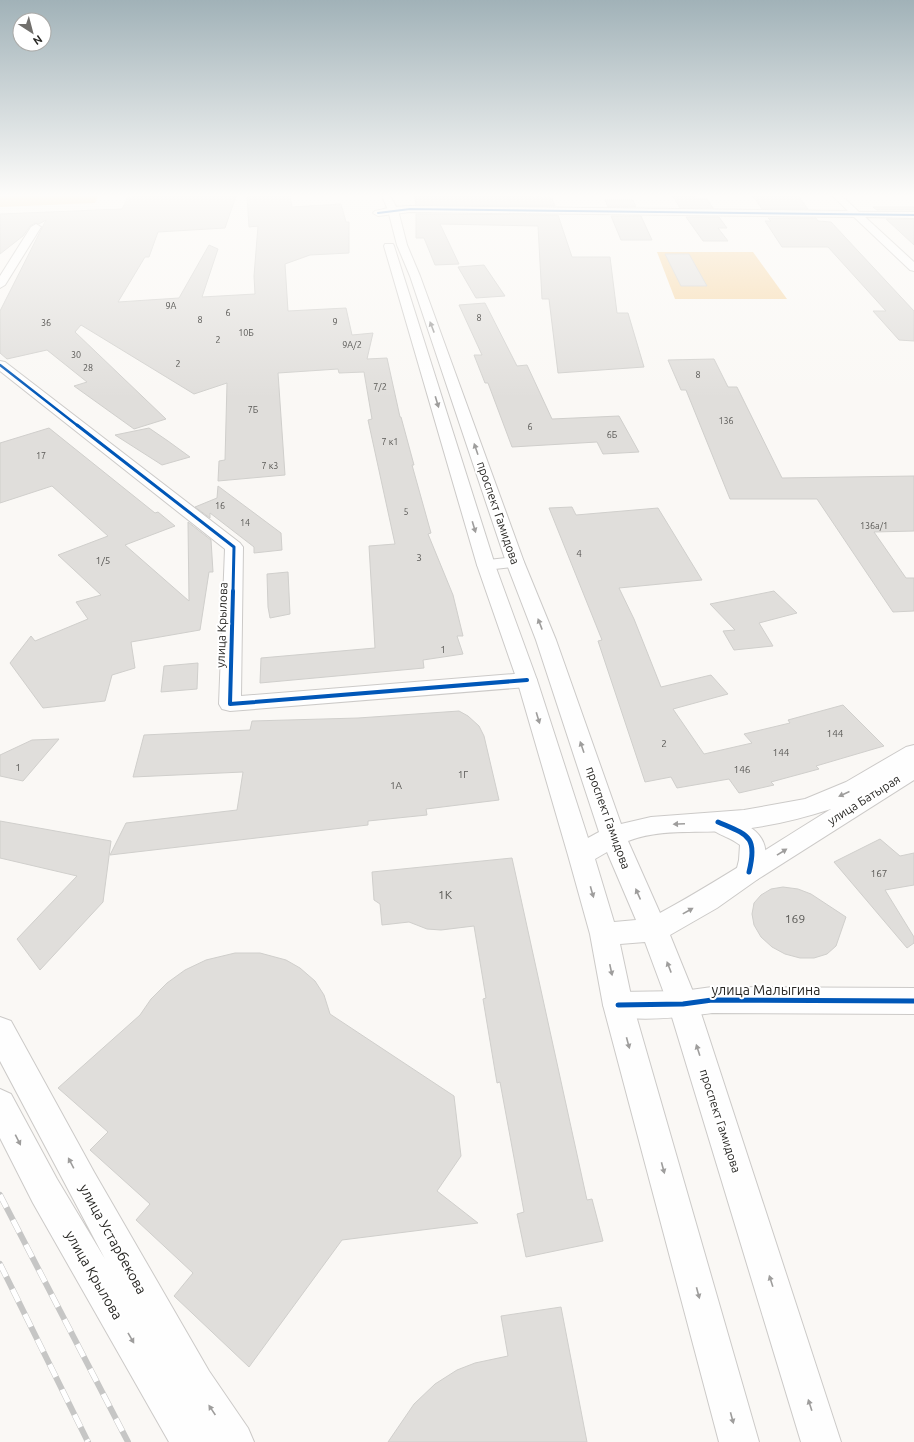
<svg xmlns="http://www.w3.org/2000/svg" width="914" height="1442" font-family="Ubuntu,sans-serif">
<style>
.green{fill:#f6d8a9}
.building{fill:#e0dedb;stroke:#d0cfcc}
.lines{fill:none;stroke-linecap:round;stroke-linejoin:round}
.street-casing{stroke:#cccac8;stroke-width:2}
.secondary-casing{stroke:#cccac8;stroke-width:2}
.primary-casing{stroke:#cccac8;stroke-width:2}
.street{fill:#fefefe;fill-rule:evenodd}
.secondary{fill:#fefefe;fill-rule:evenodd}
.primary{fill:#fefefe;fill-rule:evenodd}
.rail-casing{stroke:#c6c6c5;stroke-width:6}
.rail{stroke:#fff;stroke-width:5;stroke-dasharray:14;stroke-linecap:butt}
.cycleway-far4-casing{stroke:#fff;stroke-width:3}
.cycleway-far3-casing{stroke:#fff;stroke-width:4}
.cycleway-far2-casing{stroke:#fff;stroke-width:5}
.cycleway-far1-casing{stroke:#fff;stroke-width:6}
.cycleway-casing{stroke:#fff;stroke-width:8}
.cycleway-far4{stroke:#0057b8;stroke-width:2}
.cycleway-far3{stroke:#0057b8;stroke-width:2.5}
.cycleway-far2{stroke:#0057b8;stroke-width:3}
.cycleway-far1{stroke:#0057b8;stroke-width:4}
.cycleway{stroke:#0057b8;stroke-width:5}
.oneway{fill:#9e9d9c}
.labels{text-anchor:middle;stroke-width:4;stroke-linejoin:round;paint-order:stroke}
.far-number-label{font-size:9px;fill:#595855}
.number-label{font-size:10px;fill:#595855}
.street-label{font-size:12px;fill:#282724;stroke:#fff}
.near-number-label{font-size:12px;fill:#595855}
.near-street-label{font-size:14px;fill:#282724;stroke:#fff}
</style>
<rect width="100%" height="100%" fill="#faf8f5"/>
<g class="green">
<polygon points="0,196 98,196 95,203 0,207"/>
<polygon points="657,252 753,252 787,299 675,299"/>
</g>
<g class="building">
<polygon points="163,196 236,196 225,228 158,232 149,257 145,257 118,302 179,298 209,245 218,249 202,297 255,294 254,276 258,226 249,227 247,196 290,196 292,207 341,204 346,222 349,222 349,253 310,255 285,264 288,311 346,308 352,335 373,333 367,359 387,358 400,417 401,417 414,465 412,465 431,533 428,534 453,595 463,636 457,636 463,654 423,660 424,668 260,683 261,658 375,648 369,546 395,544 368,420 372,419 364,372 339,373 338,369 278,373 285,475 218,481 219,461 225,460 227,383 194,394 81,325 75,332 166,419 134,429 74,386 87,382 47,350 7,359 0,353 0,311 46,220 39,224 35,223 30,226 23,236 0,254 0,214 122,209 128,197"/>
<polygon points="415,196 551,197 555,206 416,205"/>
<polygon points="673,196 695,196 697,199 707,199 713,208 680,208"/>
<polygon points="753,196 798,196 808,209 762,209"/>
<polygon points="605,200 633,200 636,207 608,207"/>
<polygon points="873,207 914,207 914,210 877,210"/>
<polygon points="416,214 558,215 572,257 610,257 617,313 628,313 644,367 558,373 549,299 542,299 538,226 440,224 459,264 435,265 424,238 416,238"/>
<polygon points="611,216 641,216 652,240 621,240"/>
<polygon points="686,217 719,217 727,228 718,228 728,241 703,241"/>
<polygon points="768,218 816,218 818,221 831,222 914,311 914,341 899,340 873,311 886,311 828,247 782,247 765,221 771,221"/>
<polygon points="886,219 914,219 914,245"/>
<polygon points="665,254 689,254 707,286 681,286"/>
<polygon points="484,265 505,296 476,298 458,267"/>
<polygon points="485,303 517,366 527,365 552,419 619,416 639,452 603,454 597,442 512,447 488,383 485,383 474,355 482,355 459,305"/>
<polygon points="714,359 728,387 737,387 782,478 914,476 914,531 874,532 906,578 914,578 914,611 893,612 817,499 730,499 686,390 681,390 668,360"/>
<polygon points="49,428 155,513 158,512 175,526 125,545 189,601 188,522 211,540 213,572 209,572 200,630 131,642 135,668 112,675 105,701 43,708 10,663 31,636 35,641 88,619 76,602 101,595 58,555 108,536 52,486 0,503 0,443"/>
<polygon points="149,428 168,441 190,457 162,465 115,435"/>
<polygon points="218,486 281,533 282,550 254,553 254,547 210,513 210,518 195,507 217,498"/>
<polygon points="572,507 576,515 658,508 702,580 619,588 634,619 661,687 711,675 728,694 673,709 704,754 752,743 744,734 790,723 788,720 843,705 884,746 816,766 819,769 771,782 774,785 739,793 729,779 677,788 671,777 645,782 598,641 602,640 549,508"/>
<polygon points="288,572 290,614 270,618 268,607 267,574"/>
<polygon points="774,591 797,613 759,623 773,646 734,650 723,631 735,630 710,604"/>
<polygon points="198,663 197,689 161,692 164,666"/>
<polygon points="459,711 468,716 479,726 484,736 499,800 426,809 427,815 368,821 368,825 110,855 126,823 237,810 243,772 133,777 144,735 250,730 252,721 358,718"/>
<polygon points="59,739 23,781 0,776 0,755 32,740"/>
<polygon points="0,821 111,841 103,902 40,970 17,939 77,876 0,858"/>
<polygon points="880,839 900,856 914,853 914,885 885,890 914,937 914,943 907,948 834,862"/>
<polygon points="512,858 587,1200 592,1199 603,1241 526,1257 517,1214 524,1212 500,1082 497,1083 483,999 486,998 474,926 441,930 427,929 409,922 382,925 380,904 374,900 372,872"/>
<polygon points="783,887 798,889 811,894 846,917 836,946 827,954 814,958 800,958 785,954 772,947 761,937 754,925 752,914 754,903 761,895 771,889"/>
<polygon points="235,953 260,953 286,960 300,968 315,981 324,995 330,1014 454,1096 461,1156 437,1191 478,1223 342,1240 249,1367 174,1296 193,1273 136,1220 150,1204 90,1150 108,1132 58,1088 140,1015 151,999 167,983 185,970 206,960"/>
<polygon points="561,1307 587,1442 388,1442 414,1404 435,1384 457,1370 475,1363 508,1356 501,1316"/>
</g>
<g class="lines">
<g class="street-casing">
<g id="street">
<polygon points="833,196 842,196 859,212 914,212 914,218 865,217 914,262 914,271 910,270 854,217 410,212 378,216 373,213 375,211 393,207 410,206 848,211"/>
<polygon points="36,224 41,227 5,285 0,288 0,276 31,227"/>
<polygon points="0,361 5,362 240,543 243,547 241,696 527,673 534,675 537,680 534,685 527,687 230,711 222,709 219,704 225,549 0,371"/>
<polygon points="515,557 521,558 524,562 521,566 486,570 480,569 477,565 480,561"/>
</g>
</g>
<g class="secondary-casing">
<g id="secondary">
<path d="M718 813C753 824 779 839 758 879L749 882 740 879 736 872 739 860 740 845C729 836 712 834 706 822L709 815Z"/>
<path d="M712 987 914 988V1014L712 1013C686 1017 632 1023 608 1014L603 1005 608 996 618 992 683 991Z"/>
<polygon points="0,1017 11,1021 94,1172 209,1371 248,1428 254,1442 169,1442 33,1203 0,1138 0,1089 11,1094 57,1179 105,1259 0,1061"/>
</g>
</g>
<g class="primary-casing">
<path id="primary" d="M382 196H390L398 210 407 245 420 276 524 562 556 640 621 824 651 817 744 810 805 799 846 782 906 747 914 745V780L758 879 717 908 670 935 698 1004 841 1442H801L668 1004 645 942 620 944 633 1005 759 1442H719L603 1005 590 934 568 855 517 680 477 565 384 246 385 244H393L394 246 495 565 537 680 588 838 599 832 536 640 506 562 410 276 397 245 388 210ZM831 809C774 844 719 881 660 913L628 841C658 829 694 833 726 831 762 828 797 820 831 809ZM607 852 636 920 614 922 595 859Z"/>
</g>
<use href="#street" class="street"/>
<use href="#secondary" class="secondary"/>
<use href="#primary" class="primary"/>
<g class="rail-casing">
<g id="rail">
<polyline points="0,1195 128,1442"/>
<polyline points="0,1264 88,1442"/>
</g>
</g>
<use href="#rail" class="rail"/>
<g class="cycleway-far4-casing">
<polyline id="cycleway-far4" points="378,213 410,209 914,215"/>
</g>
<g class="cycleway-far3-casing">
<polyline id="cycleway-far3" points="0,365 78,426"/>
</g>
<g class="cycleway-far2-casing">
<polyline id="cycleway-far2" points="77,425 234,547 233,592"/>
</g>
<g class="cycleway-far1-casing">
<polyline id="cycleway-far1" points="233,591 230,704 527,680"/>
</g>
<g class="cycleway-casing">
<g id="cycleway">
<path d="M718 822C748 835 758 836 749 872"/>
<polyline points="618,1005 683,1004 712,1000 914,1001"/>
</g>
</g>
<use href="#cycleway-far4" class="cycleway-far4"/>
<use href="#cycleway-far3" class="cycleway-far3"/>
<use href="#cycleway-far2" class="cycleway-far2"/>
<use href="#cycleway-far1" class="cycleway-far1"/>
<use href="#cycleway" class="cycleway"/>
</g>
<defs><path id="oneway-solid" d="M-6-.8H1V-3.2L6.5 0L1 3.2V.8H-6Z"/></defs>
<g class="oneway">
<use href="#oneway-solid" transform="translate(432 327) rotate(-111)"/>
<use href="#oneway-solid" transform="translate(437 402) rotate(73)"/>
<use href="#oneway-solid" transform="translate(476 449) rotate(-109)"/>
<use href="#oneway-solid" transform="translate(474 527) rotate(73)"/>
<use href="#oneway-solid" transform="translate(540 624) rotate(-111)"/>
<use href="#oneway-solid" transform="translate(538 718) rotate(73)"/>
<use href="#oneway-solid" transform="translate(582 747) rotate(-109)"/>
<use href="#oneway-solid" transform="translate(844 794) rotate(156)"/>
<use href="#oneway-solid" transform="translate(679 824) rotate(178)"/>
<use href="#oneway-solid" transform="translate(782 852) rotate(-32)"/>
<use href="#oneway-solid" transform="translate(592 892) rotate(74)"/>
<use href="#oneway-solid" transform="translate(638 894) rotate(-114)"/>
<use href="#oneway-solid" transform="translate(688 911) rotate(-29)"/>
<use href="#oneway-solid" transform="translate(669 967) rotate(-111)"/>
<use href="#oneway-solid" transform="translate(611 970) rotate(78)"/>
<use href="#oneway-solid" transform="translate(628 1043) rotate(75)"/>
<use href="#oneway-solid" transform="translate(698 1050) rotate(-108)"/>
<use href="#oneway-solid" transform="translate(18 1140) rotate(63)"/>
<use href="#oneway-solid" transform="translate(71 1163) rotate(-118)"/>
<use href="#oneway-solid" transform="translate(663 1168) rotate(75)"/>
<use href="#oneway-solid" transform="translate(771 1281) rotate(-108)"/>
<use href="#oneway-solid" transform="translate(698 1293) rotate(75)"/>
<use href="#oneway-solid" transform="translate(131 1338) rotate(60)"/>
<use href="#oneway-solid" transform="translate(810 1405) rotate(-108)"/>
<use href="#oneway-solid" transform="translate(212 1410) rotate(-124)"/>
<use href="#oneway-solid" transform="translate(732 1418) rotate(75)"/>
</g>
<linearGradient id="sky" x2="0" y2="1"><stop stop-color="#a1b2b8"/><stop offset="0.49" stop-color="#fdfcfa"/><stop offset="1" stop-color="#fdfcfa" stop-opacity="0"/></linearGradient>
<rect width="914" height="398" fill="url(#sky)"/>
<g class="labels">
<g class="far-number-label">
<text x="171" y="309">9А</text>
<text x="228" y="316">6</text>
<text x="479" y="321">8</text>
<text x="200" y="323">8</text>
<text x="335" y="325">9</text>
<text x="46" y="326">36</text>
<text x="246" y="336">10Б</text>
<text x="218" y="343">2</text>
<text x="352" y="348">9А/2</text>
<text x="76" y="358">30</text>
<text x="178" y="367">2</text>
<text x="88" y="371">28</text>
<text x="698" y="378">8</text>
<text x="380" y="390">7/2</text>
<text x="253" y="413">7Б</text>
<text x="726" y="424">136</text>
<text x="530" y="430">6</text>
<text x="612" y="438">6Б</text>
<text x="390" y="445">7 к1</text>
<text x="41" y="459">17</text>
<text x="270" y="469">7 к3</text>
<text x="220" y="509">16</text>
<text x="406" y="515">5</text>
<text x="245" y="526">14</text>
<text x="874" y="529">136а/1</text>
</g>
<g class="number-label">
<text x="579" y="557">4</text>
<text x="419" y="561">3</text>
<text x="103" y="564">1/5</text>
<text x="443" y="653">1</text>
<text x="835" y="737">144</text>
<text x="664" y="747">2</text>
<text x="781" y="756">144</text>
<text x="18" y="771">1</text>
<text x="742" y="773">146</text>
<text x="463" y="778">1Г</text>
<text x="396" y="789">1А</text>
<text x="879" y="877">167</text>
</g>
<g class="street-label">
<text transform="translate(498 513) rotate(71)" y="4">проспект Гамидова</text>
<text transform="translate(222 625) rotate(-88)" y="4">улица Крылова</text>
<text transform="translate(864 800) rotate(-32)" y="4">улица Батырая</text>
<text transform="translate(608 818) rotate(70)" y="4">проспект Гамидова</text>
<text transform="translate(720 1121) rotate(72)" y="4">проспект Гамидова</text>
</g>
<g class="near-number-label">
<text x="445" y="899">1К</text>
<text x="795" y="923">169</text>
</g>
<g class="near-street-label">
<text x="766" y="995">улица Малыгина</text>
<text transform="translate(113 1239) rotate(61)" y="5">улица Устарбекова</text>
<text transform="translate(94 1275) rotate(60)" y="5">улица Крылова</text>
</g>
</g>
<g transform="translate(32 32) rotate(144)"><circle r="19" fill="#ffffff" stroke="#a9a9a7"/>
<path d="M0-3L7 15L0 10L-7 15Z" fill="#72706d"/>
<text y="-6" font-size="11" font-weight="bold" text-anchor="middle" fill="#282724">N</text>
</g>
</svg>
